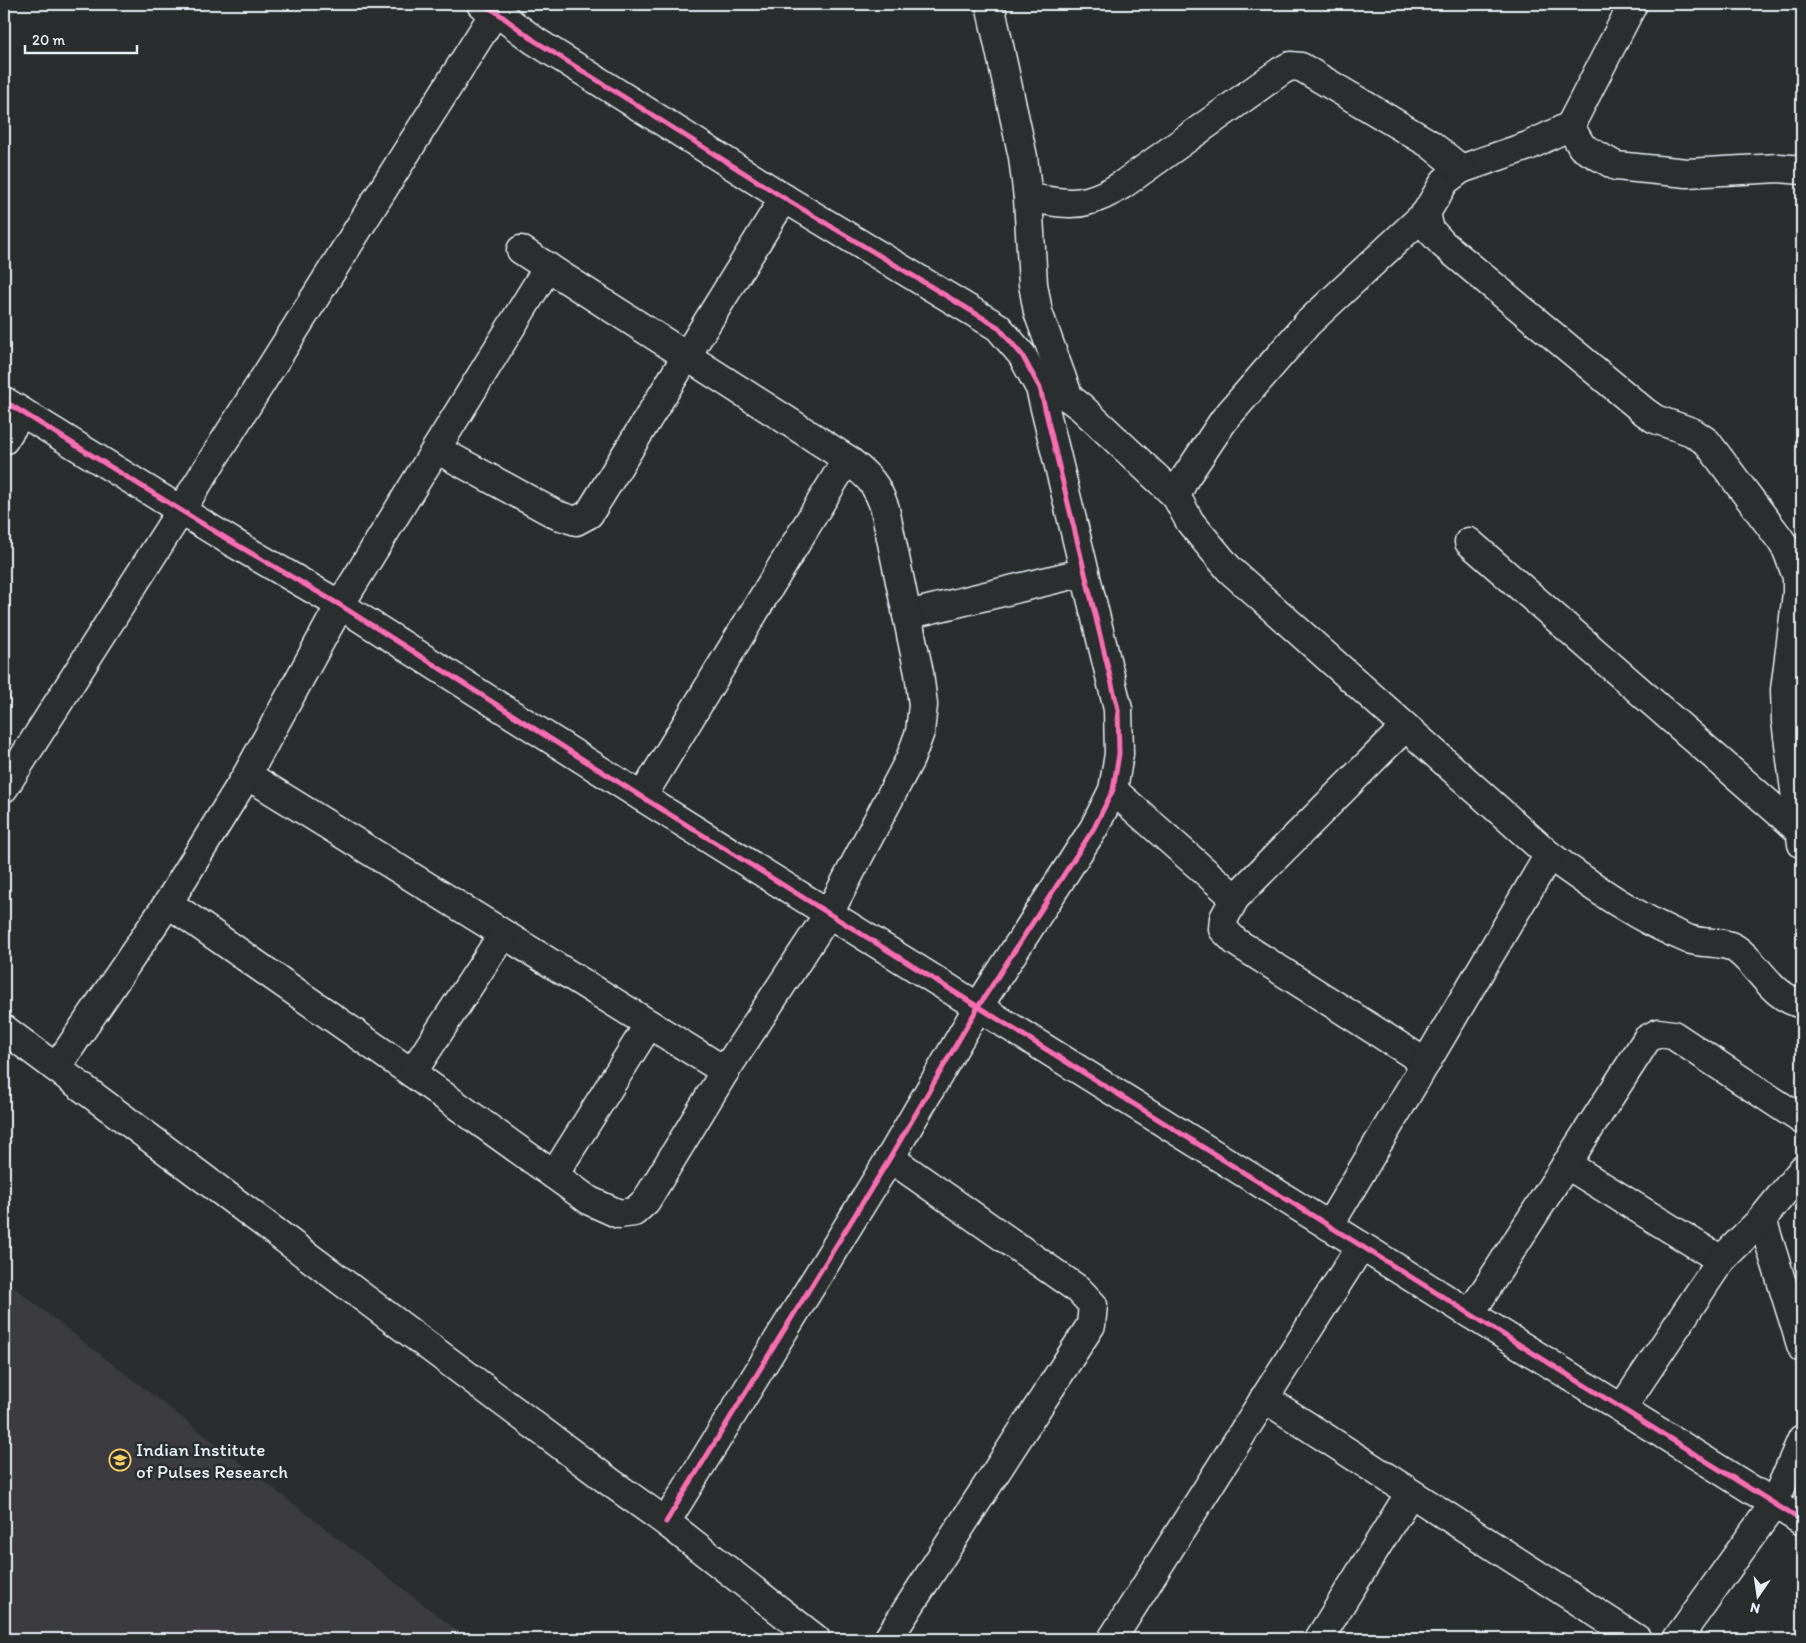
<svg xmlns="http://www.w3.org/2000/svg" width="1806" height="1643" font-family="Itim,sans-serif">
<style>
.built{fill:#3b3a3f}
.lines{fill:none;stroke-linecap:round;stroke-linejoin:round}
.street-casing{stroke:#e8f1f8;stroke-width:31}
.secondary-casing{stroke:#e8f1f8;stroke-width:31}
.street{stroke:#2a2d2e;stroke-width:28}
.secondary{stroke:#2a2d2e;stroke-width:28}
.cycleway-casing{stroke:#2a2d2e;stroke-width:8}
.cycleway{stroke:#f96db3;stroke-width:5}
.labels{text-anchor:middle;stroke-width:5;stroke-linejoin:round;paint-order:stroke}
.poi-label{font-size:19px;fill:#e8f1f8;stroke:#2a2d2e;text-anchor:start}
</style>
<rect width="100%" height="100%" fill="#2a2d2e"/>
<filter id="ink" filterUnits="userSpaceOnUse"><feTurbulence type="fractalNoise" baseFrequency=".02" numOctaves="2"/><feDisplacementMap in="SourceGraphic" scale="10" xChannelSelector="R" yChannelSelector="G"/><feConvolveMatrix kernelMatrix="1 2 1 2 8 2 1 2 1" color-interpolation-filters="sRGB"/></filter>
<g filter="url(#ink)">
<polygon class="built" points="4,1280 468,1639 4,1639"/>
<g class="lines">
<g class="street-casing">
<g id="street">
<polyline points="481,4 495,11 535,41 784,198 998,327 1022,355 1040,388 1118,709 1119,754 1113,790 1094,828 978,1007 890,1158 666,1522"/>
<polyline points="990,4 1023,157 1028,198 1033,284 1038,312 1069,398"/>
<polyline points="1570,126 1633,4"/>
<polyline points="1802,170 1779,168 1687,173 1616,166 1582,147 1570,126 1528,146 1461,169 1445,181 1426,213 1430,230 1443,244 1645,412 1655,419 1692,432 1707,442 1780,539 1787,550 1797,577 1797,593 1785,690 1786,721 1802,844"/>
<path d="M1028 198C1047 200 1069 206 1087 201 1099 198 1111 192 1122 185L1281 71 1290 66 1301 67 1430 144 1461 169"/>
<polyline points="521,250 847,459 642,797"/>
<polyline points="1053,389 1069,398 1081,407 1176,496"/>
<polyline points="4,401 232,542 340,605 642,797 1802,1521"/>
<polyline points="4,440 22,412"/>
<polyline points="436,449 557,515 576,521 589,514 784,198"/>
<polyline points="1469,542 1800,831"/>
<polyline points="907,615 1085,572"/>
<polyline points="1405,727 1235,898 1224,918 1223,929 1236,942 1426,1063"/>
<polyline points="247,775 725,1071"/>
<polyline points="4,788 181,510 500,4"/>
<polyline points="1113,790 1235,898"/>
<path d="M1549 855C1595 888 1636 918 1688 939 1704 945 1723 940 1736 949 1760 966 1771 997 1802 1004"/>
<path d="M168 903 412 1073 590 1201 619 1214 634 1212 646 1201 725 1071 829 913 910 759 920 732 923 705 919 673 885 509C876 482 869 477 847 459"/>
<polyline points="56,1068 168,903 247,775 340,605 548,267"/>
<polyline points="412,1073 503,934"/>
<polyline points="1566,1164 1721,1260"/>
<polyline points="554,1175 649,1024"/>
<polyline points="1762,1219 1802,1348"/>
<polyline points="1329,1226 1549,855 1230,570 1190,522 1176,496 1185,478 1224,420 1307,324 1426,213"/>
<polyline points="1470,1314 1647,1039 1658,1033 1673,1035 1802,1120"/>
<polyline points="1264,1398 1637,1639"/>
<polyline points="1622,1408 1721,1260 1762,1219 1802,1170"/>
<polyline points="888,1639 1091,1325 1093,1305 1079,1290 890,1158"/>
<polyline points="1112,1639 1361,1246"/>
<polyline points="1319,1639 1410,1493"/>
<polyline points="1677,1639 1774,1504 1802,1439"/>
</g>
</g>
<g class="secondary-casing">
<polyline id="secondary" points="4,1029 610,1482 666,1522 816,1639"/>
</g>
<use href="#street" class="street"/>
<use href="#secondary" class="secondary"/>
<g class="cycleway-casing">
<g id="cycleway">
<polyline points="481,4 495,11 535,41 784,198 998,327 1022,355 1040,388 1118,709 1119,754 1113,790 1094,828 978,1007 890,1158 666,1522"/>
<polyline points="4,401 232,542 340,605 642,797 1802,1521"/>
</g>
</g>
<use href="#cycleway" class="cycleway"/>
</g>
</g>
<defs>
<g id="university-ring" transform="scale(1.125)"><circle r="9.5" fill="#2a2d2e" stroke="#ffd166" stroke-width="1.5"/><path d="M0-5L7-2L0 1L-7-2ZM-4 1L0 2.5L4 1V4Q0 6-4 4Z" fill="#ffd166"/></g>
</defs>
<g fill-rule="evenodd">
<use href="#university-ring" x="120" y="1460"/>
</g>
<g class="labels">
<g class="poi-label">
<text x="136" y="1456">Indian Institute<tspan x="136" dy="22">of Pulses Research</tspan></text>
</g>
</g>
<rect width="1806" height="1643" fill="none" stroke="#2a2d2e" stroke-width="20"/>
<rect x="10" y="10" width="1786" height="1623" fill="none" stroke="#e8f1f8" stroke-width="2" filter="url(#ink)"/>
<g transform="translate(1758 1596) rotate(193)" stroke="#2a2d2e" stroke-width="4" paint-order="stroke">
<path d="M0-4L9 19L0 12L-9 19Z" fill="#e8f1f8"/>
<text y="-8" font-size="14" font-weight="bold" text-anchor="middle" fill="#e8f1f8">N</text>
</g>
<path d="M25 45v8h112v-8" fill="none" stroke="#e8f1f8" stroke-width="2.5"/>
<text x="32" y="45" font-size="15" fill="#e8f1f8" stroke="#2a2d2e" stroke-width="4" paint-order="stroke">20 m</text>
</svg>
